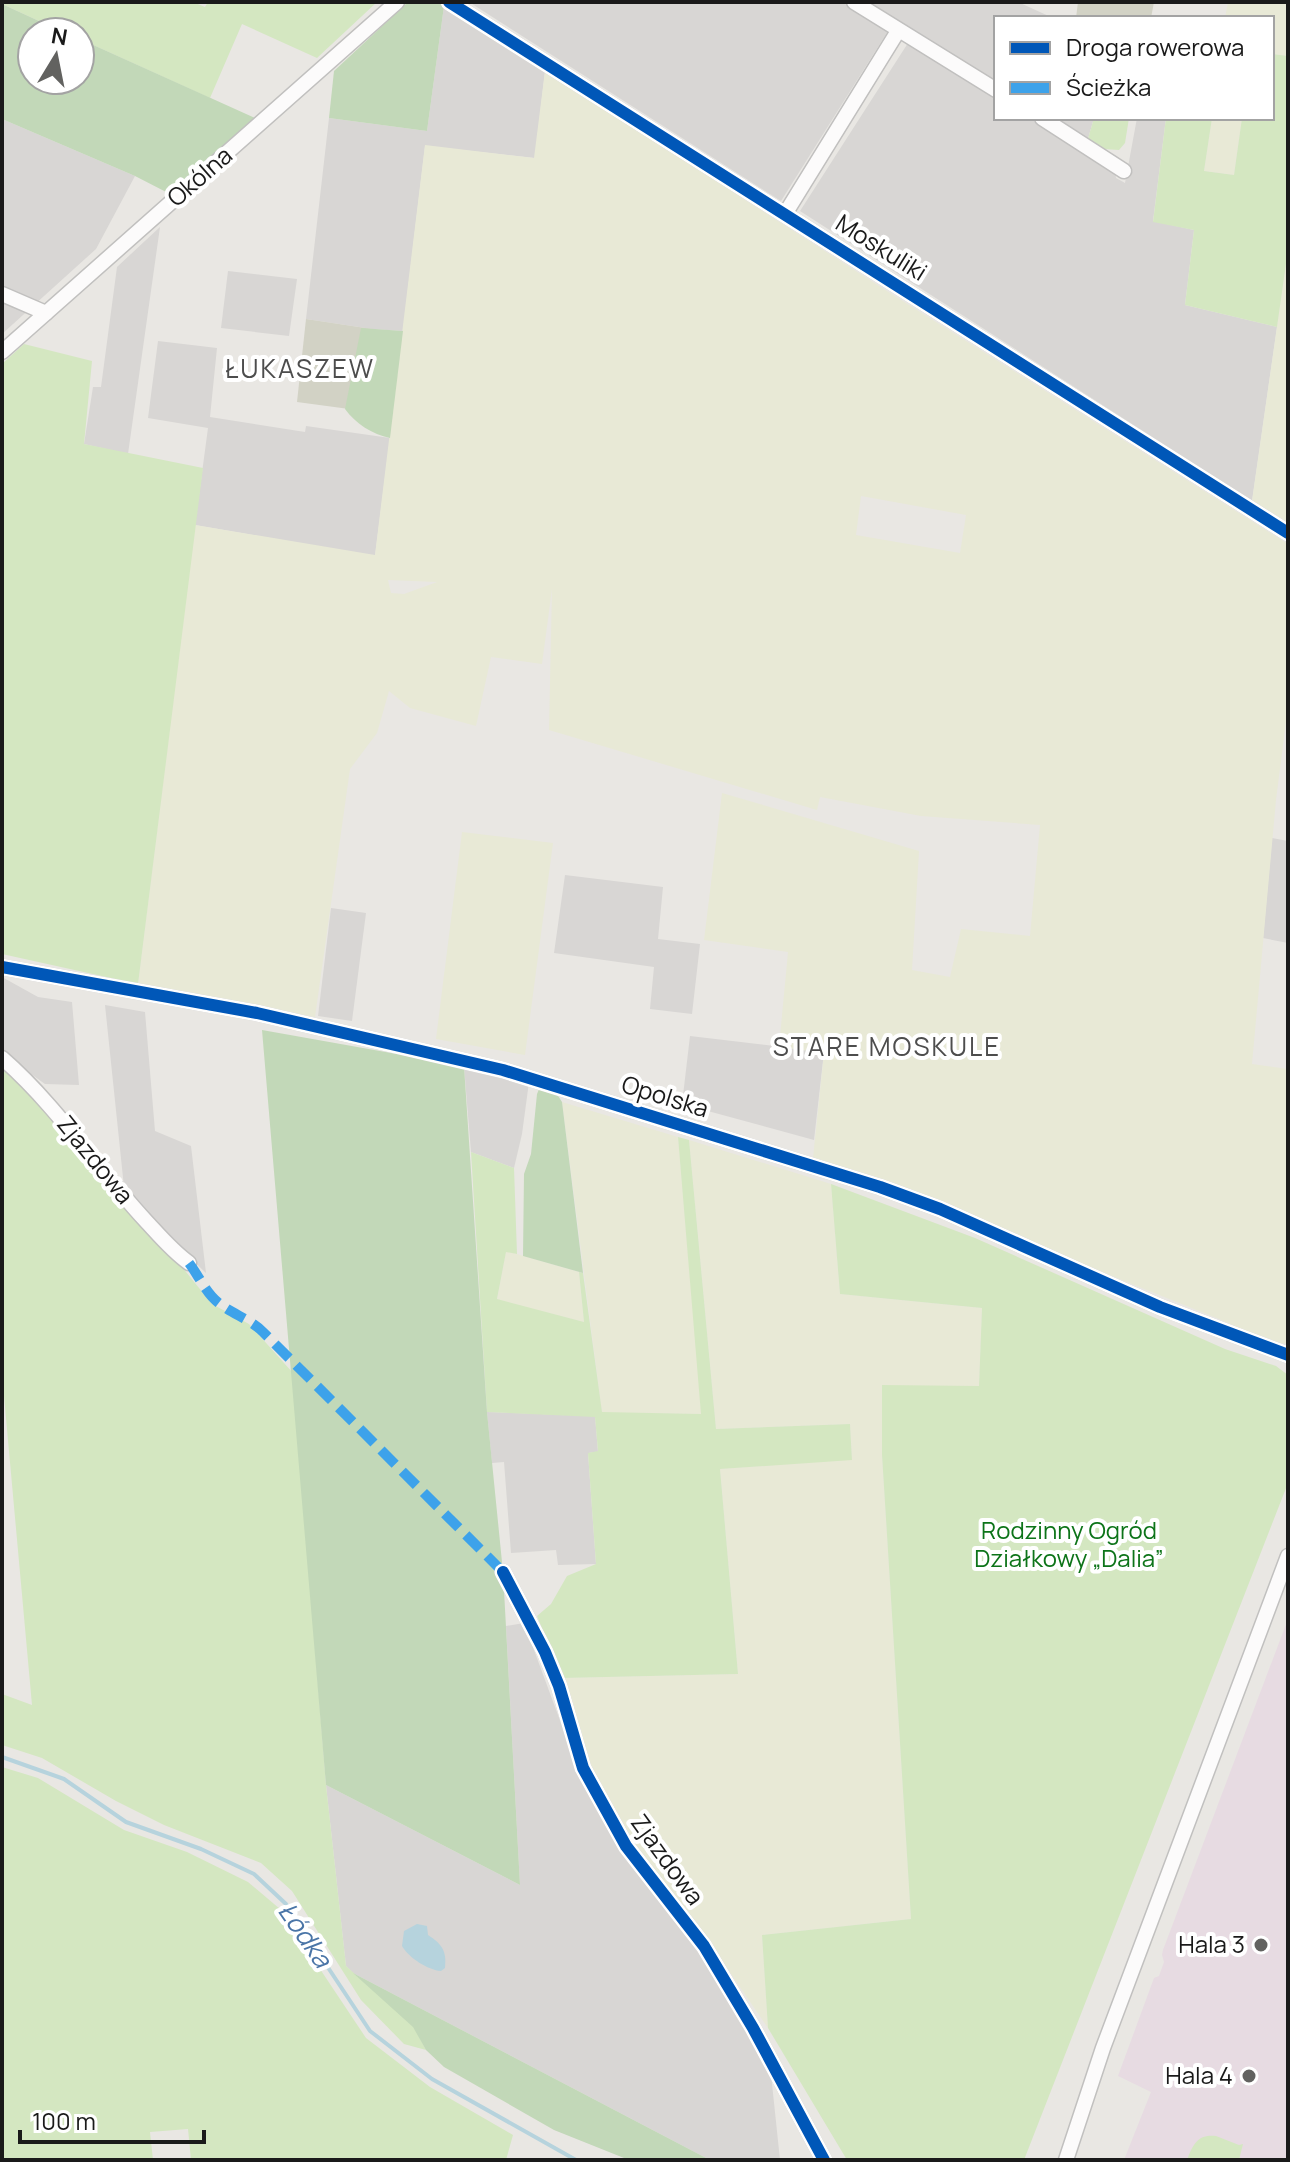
<svg xmlns="http://www.w3.org/2000/svg" width="1290" height="2162" font-family="Manrope,sans-serif">
<style>
.residential{fill:#d8d6d4}
.industrial{fill:#e7dbe2}
.construction{fill:#d2d2c5}
.farmland{fill:#e8e9d6;fill-rule:evenodd}
.grass{fill:#d4e7c1}
.forest{fill:#c2d8b8}
.water{fill:#b6d3dd}
.lines{fill:none;stroke-linecap:round;stroke-linejoin:round}
.stream{stroke:#b6d3dd;stroke-width:4}
.minor-casing{stroke:#c1c0bf;stroke-width:17}
.minor{stroke:#fcfbfb;stroke-width:14}
.quiet{stroke:#3da2ea;stroke-width:10;stroke-dasharray:20 10;stroke-linecap:butt}
.cycleway-casing{stroke:#fff;stroke-width:17}
.cycleway{stroke:#0057b8;stroke-width:12}
.poi-dot{fill:#626260;stroke:#fff;stroke-width:3}
.labels{text-anchor:middle;stroke-width:8;stroke-linejoin:round;paint-order:stroke}
.street-label{font-size:24px;fill:#1a1a1a;stroke:#fff}
.park-label{font-size:24px;fill:#0d7419;stroke:#fff}
.poi-label{font-size:24px;fill:#1a1a1a;stroke:#fff;text-anchor:end}
.neighbourhood-label{font-size:26px;letter-spacing:2px;fill:#4d4d4d;stroke:#fff}
.water-label{font-size:26px;font-style:italic;fill:#4a75a7;stroke:#fff}
</style>
<rect width="100%" height="100%" fill="#e9e7e3"/>
<g class="residential">
<polygon points="469,2 842,2 888,31 781,201"/>
<polygon points="867,2 1018,2 1053,18 996,18 996,86"/>
<polygon points="444,6 545,71 535,158 425,146 403,331 372,329 306,319 329,118 427,131"/>
<polygon points="908,43 996,97 996,118 1029,118 1115,171 1116,178 1125,183 1137,118 1166,118 1153,221 1194,230 1185,305 1277,327 1252,501 800,211"/>
<polygon points="1048,118 1094,118 1087,142"/>
<polygon points="2,119 135,176 96,249 2,334"/>
<polygon points="160,227 128,454 84,444 93,387 101,387 117,267"/>
<polygon points="228,271 297,279 289,336 221,328"/>
<polygon points="158,341 217,348 210,417 305,432 306,426 390,438 375,556 195,525 208,428 148,418"/>
<polygon points="1272,838 1288,841 1288,943 1263,938"/>
<polygon points="565,875 663,887 658,939 700,944 692,1014 650,1009 654,967 554,953"/>
<polygon points="331,908 366,913 352,1021 318,1016"/>
<polygon points="2,977 38,997 72,1002 79,1085 45,1084 2,1053"/>
<polygon points="105,1005 145,1012 155,1131 191,1146 206,1273 162,1231 124,1187"/>
<polygon points="690,1036 824,1052 814,1140 682,1104"/>
<polygon points="464,1066 529,1082 522,1134 514,1168 471,1152"/>
<polygon points="487,1412 595,1416 598,1452 588,1453 596,1564 558,1565 556,1550 511,1553 504,1462 492,1463"/>
<polygon points="524,1623 582,1780 597,1811 670,1916 701,1947 729,2004 771,2074 780,2160 710,2160 353,1973 346,1966 326,1785 520,1885 506,1626"/>
</g>
<polygon class="industrial" points="1288,1619 1288,2160 1124,2160 1151,2092 1118,2076 1154,1978 1159,1976 1164,1962 1162,1955 1163,1950"/>
<g class="construction">
<polygon points="1078,2 1154,2 1151,18 1076,18"/>
<polygon points="306,319 372,329 364,411 297,402"/>
</g>
<g class="farmland">
<polygon points="1228,2 1288,2 1288,56 1272,54 1272,18 1225,18"/>
<path d="M545 71 890 293 1288 544V706L1276 800 1252 1064 1288 1069V1344L1267 1341 1224 1321 980 1223 813 1158 824 1053 779 1047 788 952 704 940 722 793 919 851 912 970 950 977 961 929 1030 936 1040 825 921 816 820 797 817 810 549 730 552 589 542 664 491 657 476 726 410 708 389 691 377 733 350 769 315 1017 138 984 195 525 375 555 425 145 534 158ZM861 496 966 515 960 553 856 535ZM388 580 437 582 404 594 391 593Z"/>
<polygon points="1212,118 1242,118 1234,175 1204,171"/>
<polygon points="1288,250 1288,522 1252,501"/>
<polygon points="462,832 553,843 525,1055 436,1039"/>
<polygon points="562,1102 678,1137 702,1414 602,1413"/>
<polygon points="689,1140 831,1184 840,1294 982,1308 979,1386 882,1386 882,1455 911,1919 762,1935 768,2028 710,1943 631,1842 591,1772 562,1678 738,1674 720,1469 852,1459 850,1424 716,1429"/>
<polygon points="506,1251 579,1272 584,1322 497,1300"/>
</g>
<g class="grass">
<polygon points="2,2 193,2 205,7 208,2 377,2 317,58 242,24 210,98 80,39 80,32 63,32 2,4"/>
<polygon points="1272,54 1288,56 1288,250 1277,327 1185,305 1194,230 1153,222 1166,118 1212,118 1204,171 1234,175 1242,118 1272,118"/>
<polygon points="1094,118 1129,118 1125,143 1119,150 1104,149 1087,142"/>
<polygon points="24,344 92,361 84,444 203,468 138,984 2,954 2,364"/>
<polygon points="2,1068 45,1109 118,1201 178,1262 212,1304 249,1324 293,1373 326,1785 346,1966 414,2027 426,2050 404,2044 361,2000 292,1891 261,1863 164,1825 116,1801 42,1758 2,1745 2,1694 32,1705 2,1374"/>
<polygon points="678,1137 689,1140 716,1429 850,1424 852,1460 720,1469 738,1674 562,1678 537,1616 551,1604 567,1576 596,1564 588,1453 598,1451 595,1417 487,1412 471,1152 514,1168 517,1254 506,1252 497,1299 584,1322 579,1272 583,1273 602,1412 701,1414"/>
<polygon points="831,1184 975,1238 1225,1349 1276,1366 1288,1375 1288,1483 1024,2160 847,2160 768,2028 762,1935 911,1919 882,1455 882,1385 979,1386 982,1308 840,1294"/>
<polygon points="2,1767 38,1778 124,1830 187,1852 248,1882 280,1909 366,2038 430,2087 513,2135 506,2160 191,2160 188,2129 150,2132 153,2160 2,2160"/>
<path d="M1216 2136 1239 2145 1243 2144 1239 2160H1187C1193 2145 1197 2134 1216 2136Z"/>
</g>
<g class="forest">
<polygon points="408,2 437,2 444,6 427,131 329,118 334,71"/>
<polygon points="2,4 63,32 32,32 32,80 80,80 80,39 255,118 180,188 170,194 135,176 2,119"/>
<path d="M361 328 403 331 390 438C372 434 356 424 345 409Z"/>
<polygon points="262,1030 464,1066 487,1412 503,1572 520,1885 326,1785"/>
<polygon points="540,1087 555,1091 562,1102 583,1273 523,1256 524,1174 531,1154 537,1094"/>
<polygon points="353,1973 710,2160 629,2160 554,2130 444,2067 426,2050 413,2027"/>
</g>
<path class="water" d="M417 1924 427 1926 428 1935C442 1944 447 1951 445 1968L441 1971C428 1970 409 1958 402 1946L404 1931Z"/>
<g class="lines">
<polyline class="stream" points="2,1757 64,1779 126,1822 201,1849 254,1874 286,1904 370,2031 432,2079 576,2160"/>
<g class="minor-casing">
<g id="minor">
<polyline points="449,2 1288,533"/>
<polyline points="854,2 996,90"/>
<polyline points="1042,118 1124,171"/>
<polyline points="785,214 898,31"/>
<polyline points="2,294 46,313"/>
<polyline points="2,352 397,2"/>
<polyline points="2,967 257,1013 503,1070 880,1187 940,1209 1160,1307 1288,1355"/>
<path d="M2 1058C57 1106 96 1167 145 1220 159 1235 172 1251 189 1263"/>
<polyline points="503,1572 545,1652 559,1686 583,1768 626,1846 704,1946 753,2028 824,2160"/>
<polyline points="1066,2160 1103,2048 1288,1556"/>
</g>
</g>
<use href="#minor" class="minor"/>
<path class="quiet" d="M189 1263C199 1276 206 1294 220 1304 234 1315 250 1319 263 1332L503 1572"/>
<g class="cycleway-casing">
<g id="cycleway">
<polyline points="449,2 1288,533"/>
<polyline points="2,967 257,1013 503,1070 880,1187 940,1209 1160,1307 1288,1355"/>
<polyline points="503,1572 545,1652 559,1686 583,1768 626,1846 704,1946 753,2028 824,2160"/>
</g>
</g>
<use href="#cycleway" class="cycleway"/>
</g>
<g class="poi-dot">
<circle cx="1261" cy="1945" r="8"/>
<circle cx="1249" cy="2076" r="8"/>
</g>
<g class="labels">
<g class="street-label">
<text transform="translate(200 177) rotate(-41)" y="8">Okólna</text>
<text transform="translate(881 248) rotate(32)" y="8">Moskuliki</text>
<text transform="translate(665 1097) rotate(17)" y="8">Opolska</text>
<text transform="translate(95 1160) rotate(51)" y="8">Zjazdowa</text>
<text transform="translate(667 1860) rotate(54)" y="8">Zjazdowa</text>
</g>
<g class="park-label">
<text x="1069" y="1539">Rodzinny Ogród<tspan x="1069" dy="28">Działkowy „Dalia”</tspan></text>
</g>
<g class="poi-label">
<text x="1245" y="1953">Hala 3</text>
<text x="1233" y="2084">Hala 4</text>
</g>
<g class="neighbourhood-label">
<text x="300" y="378">ŁUKASZEW</text>
<text x="887" y="1056">STARE MOSKULE</text>
</g>
<g class="water-label">
<text transform="translate(305 1935) rotate(55)" y="9">Łódka</text>
</g>
</g>
<rect width="1290" height="2162" fill="none" stroke="#1a1a1a" stroke-width="8"/>
<rect x="994" y="16" width="280" height="104" fill="#ffffff" stroke="#a3a3a3" stroke-width="2"/>
<rect x="1010" y="42" width="40" height="12" fill="#0057b8" stroke="#a3a3a3" stroke-width="2"/>
<text x="1066" y="56" font-size="24" fill="#1a1a1a">Droga rowerowa</text>
<rect x="1010" y="82" width="40" height="12" fill="#3da2ea" stroke="#a3a3a3" stroke-width="2"/>
<text x="1066" y="96" font-size="24" fill="#1a1a1a">Ścieżka</text>
<g transform="translate(56 56) rotate(10)"><circle r="38" fill="#ffffff" stroke="#a3a3a3" stroke-width="2"/>
<path d="M0-6L14 30L0 20L-14 30Z" fill="#626260"/>
<text y="-12" font-size="22" font-weight="bold" text-anchor="middle" fill="#1a1a1a">N</text>
</g>
<path d="M20 2130v12h184v-12" fill="none" stroke="#1a1a1a" stroke-width="4"/>
<text x="32" y="2130" font-size="24" fill="#1a1a1a" stroke="#ffffff" stroke-width="6" paint-order="stroke">100 m</text>
</svg>
